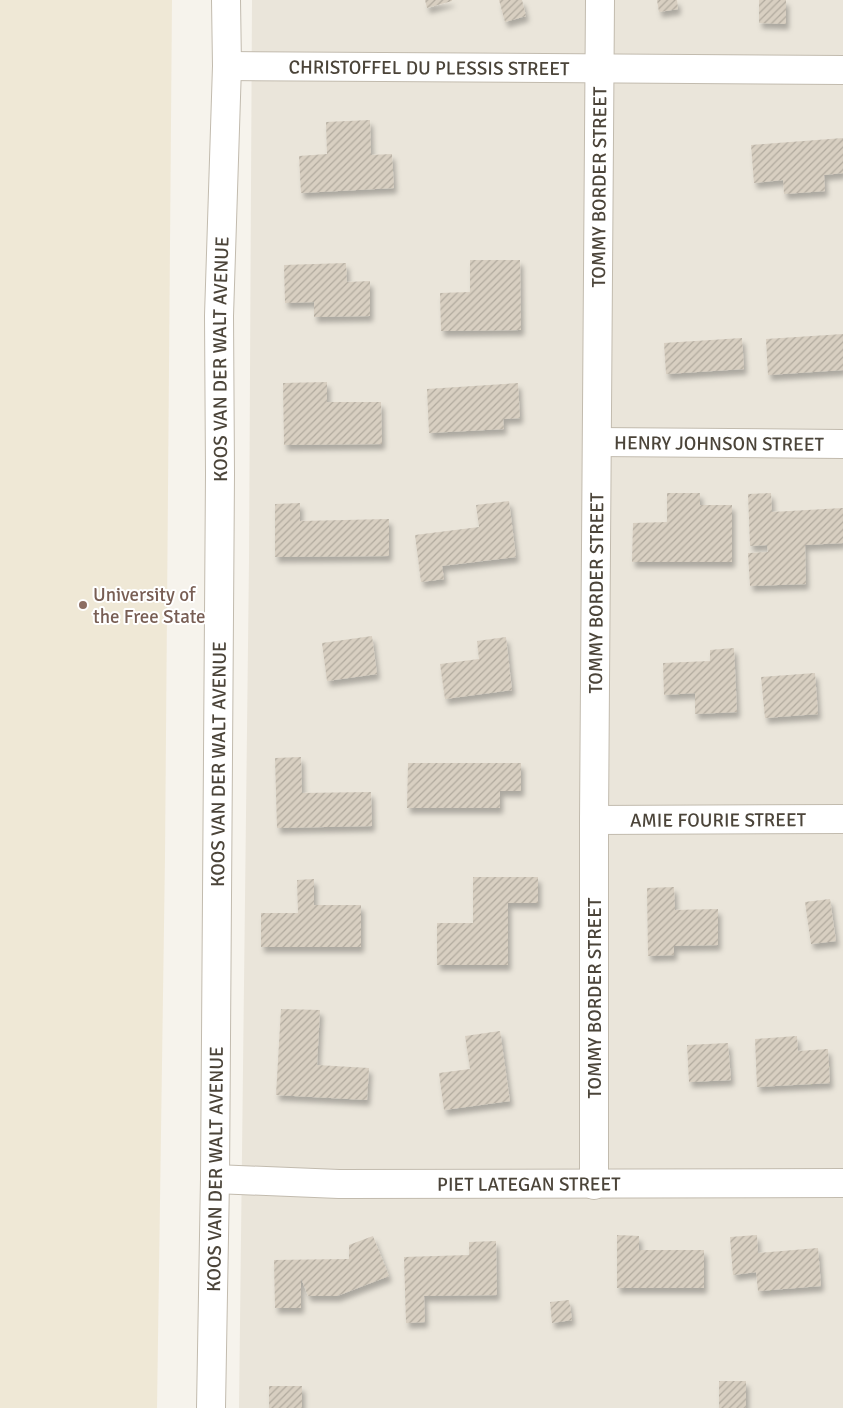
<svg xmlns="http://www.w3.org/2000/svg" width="843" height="1408" font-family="Signika,sans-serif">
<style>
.residential{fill:#eae5da}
.education{fill:#efe8d6}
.building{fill:url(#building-hatch);filter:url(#shadow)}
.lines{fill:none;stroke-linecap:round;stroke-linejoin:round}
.minor-casing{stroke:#c2bbae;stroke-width:30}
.minor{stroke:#fff;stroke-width:28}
.education-dot{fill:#8d6e63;stroke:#fff;stroke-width:2}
.labels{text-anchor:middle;stroke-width:4;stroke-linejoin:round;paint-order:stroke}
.street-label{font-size:19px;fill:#4b4439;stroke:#fff}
.education-label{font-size:19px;fill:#785e54;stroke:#fff;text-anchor:start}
</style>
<defs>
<pattern id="building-hatch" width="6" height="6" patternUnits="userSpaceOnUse" patternTransform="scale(1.25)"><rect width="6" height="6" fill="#d8cfc1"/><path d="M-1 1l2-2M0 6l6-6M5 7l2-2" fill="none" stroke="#b1aa9e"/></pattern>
<filter id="shadow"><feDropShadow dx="3" dy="5.5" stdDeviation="2.5" flood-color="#0004"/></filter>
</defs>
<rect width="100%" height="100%" fill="#f6f3ec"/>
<polygon class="residential" points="252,0 843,0 843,1408 239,1408 249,561"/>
<polygon class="education" points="0,0 172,0 165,857 157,1408 0,1408"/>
<g class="building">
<polygon points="425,0 452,0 452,1 427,8"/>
<polygon points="499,0 522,0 526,16 505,22"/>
<polygon points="657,0 677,0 678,9 659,12"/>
<polygon points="759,0 786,0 786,24 759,23"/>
<polygon points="370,120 371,155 392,154 394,188 301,193 299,156 327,154 326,122"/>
<polygon points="843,138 843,173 824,175 825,191 784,194 783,180 754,183 751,145"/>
<polygon points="470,260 520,260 521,330 441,331 440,293 470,292"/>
<polygon points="346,263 347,282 370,281 370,316 314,317 314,302 285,303 284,265"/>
<polygon points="843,334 843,370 768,375 766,339"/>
<polygon points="742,338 744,369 666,374 664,343"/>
<polygon points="327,382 327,402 381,402 382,444 284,445 283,383"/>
<polygon points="518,383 520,418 503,419 504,429 429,433 427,389"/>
<polygon points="667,493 700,493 700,505 732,505 732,562 632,562 633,523 667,522"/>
<polygon points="771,493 772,512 843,508 843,543 805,545 806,584 750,586 748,553 768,552 767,545 750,546 748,494"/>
<polygon points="509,501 516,557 442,566 444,579 421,582 415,535 479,527 476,505"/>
<polygon points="300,503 300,521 389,519 389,556 275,557 275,504"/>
<polygon points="372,636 377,674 327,681 322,643"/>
<polygon points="506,637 512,690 445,699 440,664 479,659 477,641"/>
<polygon points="734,648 737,712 695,714 695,693 664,695 663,663 710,661 710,650"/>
<polygon points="815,673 818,714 765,718 761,677"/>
<polygon points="301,757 302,793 371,792 372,826 277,828 275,758"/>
<polygon points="408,763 521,763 521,791 500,791 500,808 407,808"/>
<polygon points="473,877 538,877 538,903 508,903 508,965 437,965 437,923 473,923"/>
<polygon points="314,879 314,905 361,905 361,947 261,947 261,913 298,913 297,880"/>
<polygon points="674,887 675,910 718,909 718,945 674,946 674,955 648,956 647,888"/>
<polygon points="830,899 836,941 811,944 805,902"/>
<polygon points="281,1009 320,1010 317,1065 369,1068 367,1100 276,1095"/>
<polygon points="500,1031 510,1101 444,1110 439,1073 470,1069 465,1036"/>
<polygon points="797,1036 798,1051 828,1049 830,1083 757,1087 755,1039"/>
<polygon points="728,1043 731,1080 689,1082 687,1045"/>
<polygon points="617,1235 639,1236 639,1250 704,1250 704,1288 617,1288"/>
<polygon points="757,1235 758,1253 818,1248 821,1286 758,1291 756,1272 733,1275 730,1237"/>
<polygon points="373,1236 389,1276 337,1296 308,1296 301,1278 301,1308 275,1308 274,1260 349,1259 349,1245"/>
<polygon points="496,1241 497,1295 424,1296 425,1322 406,1323 404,1257 469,1255 469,1242"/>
<polygon points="569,1300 572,1320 552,1323 550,1302"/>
<rect x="719" y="1381" width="27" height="27"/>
<rect x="269" y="1386" width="33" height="22"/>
</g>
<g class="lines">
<g class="minor-casing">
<g id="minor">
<path id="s1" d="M227 66 843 70"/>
<path id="s2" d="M597 442 843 444"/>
<path id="s3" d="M594 820 843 819"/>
<path id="s4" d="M215 1179 339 1184 843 1183"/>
<path id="s5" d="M594 1185V820L600 0"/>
<path id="s6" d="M211 1408 215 1179 220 474 219 316 227 66 226 0"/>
</g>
</g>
<use href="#minor" class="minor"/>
</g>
<circle class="education-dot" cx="83" cy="605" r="5"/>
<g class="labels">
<g class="street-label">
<text dy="7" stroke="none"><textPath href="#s1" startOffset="202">CHRISTOFFEL DU PLESSIS STREET</textPath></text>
<text dy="7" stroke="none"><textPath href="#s5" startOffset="998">TOMMY BORDER STREET</textPath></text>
<text dy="7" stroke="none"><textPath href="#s6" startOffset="1049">KOOS VAN DER WALT AVENUE</textPath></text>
<text dy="7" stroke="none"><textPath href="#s2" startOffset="122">HENRY JOHNSON STREET</textPath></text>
<text dy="7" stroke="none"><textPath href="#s5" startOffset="592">TOMMY BORDER STREET</textPath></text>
<text dy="7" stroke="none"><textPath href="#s6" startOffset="644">KOOS VAN DER WALT AVENUE</textPath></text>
<text dy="7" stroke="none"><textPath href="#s3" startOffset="124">AMIE FOURIE STREET</textPath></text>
<text transform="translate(594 998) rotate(-90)" y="7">TOMMY BORDER STREET</text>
<text dy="7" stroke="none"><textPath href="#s6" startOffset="239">KOOS VAN DER WALT AVENUE</textPath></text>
<text dy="7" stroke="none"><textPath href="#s4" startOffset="314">PIET LATEGAN STREET</textPath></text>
</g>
<g class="education-label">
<text x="93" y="601">University of<tspan x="93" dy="22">the Free State</tspan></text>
</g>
</g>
</svg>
